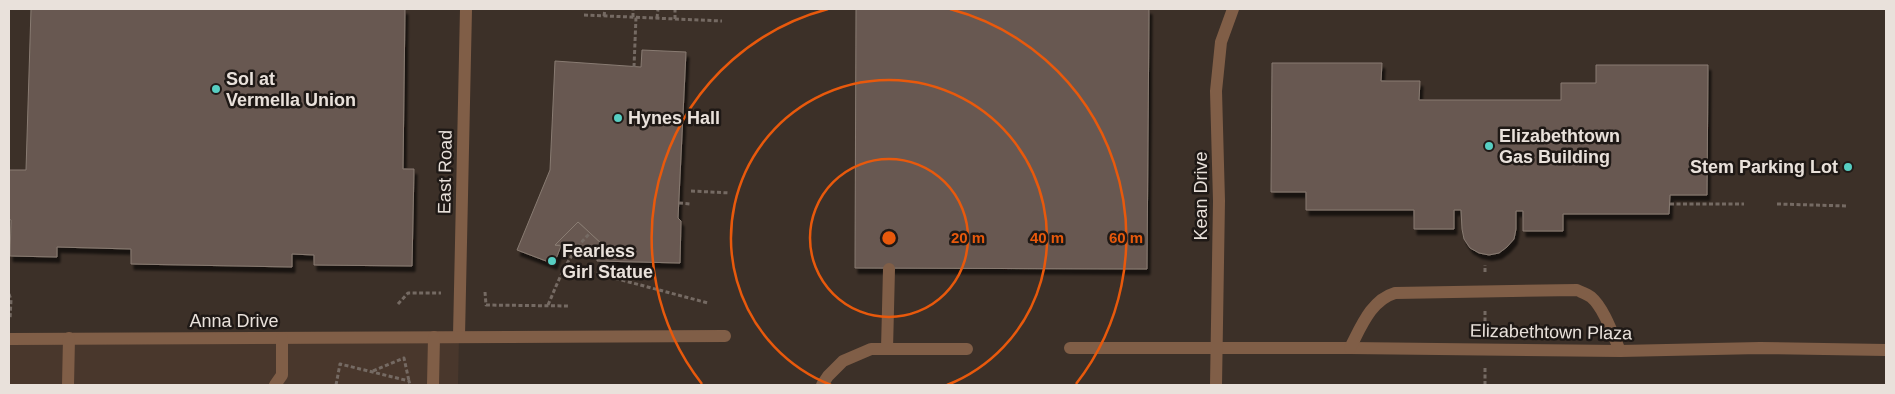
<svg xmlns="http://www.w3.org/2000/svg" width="1895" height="394" font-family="Helvetica,sans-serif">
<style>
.built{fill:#49372c}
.building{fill:#675951;stroke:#897b72;filter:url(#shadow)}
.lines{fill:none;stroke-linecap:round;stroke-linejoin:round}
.path{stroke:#756a63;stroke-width:3;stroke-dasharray:4 2.5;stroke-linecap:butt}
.minor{stroke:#805e47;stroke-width:12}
.ring{fill:none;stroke:#e8590c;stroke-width:2.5}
.poi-dot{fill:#57cec2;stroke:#1f1916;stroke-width:2}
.labels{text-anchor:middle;stroke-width:5;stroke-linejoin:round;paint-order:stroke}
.poi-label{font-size:18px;font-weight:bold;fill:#e9e1db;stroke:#1f1916;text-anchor:start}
.street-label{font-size:18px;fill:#e9e1db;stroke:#1f1916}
.centre{fill:#e8590c;stroke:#1f1916;stroke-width:2.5}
.ring-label{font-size:15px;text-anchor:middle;font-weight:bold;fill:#e8590c;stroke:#1f1916;stroke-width:5;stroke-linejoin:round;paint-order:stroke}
</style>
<defs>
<filter id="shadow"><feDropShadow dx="3" dy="5.5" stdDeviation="1" flood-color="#0009"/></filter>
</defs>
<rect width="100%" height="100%" fill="#3c3028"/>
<polygon class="built" points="459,336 458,385 9,385 9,339"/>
<g class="building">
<polygon points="31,9 405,9 403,169 414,169 412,266 314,265 314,255 292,254 292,267 131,264 131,249 57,247 57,257 10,256 11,220 9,219 9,170 26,170"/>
<polygon points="856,9 1149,9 1147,269 855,268"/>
<polygon points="642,50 686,52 678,218 681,221 680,263 597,261 597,248 606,248 578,222 555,245 561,246 554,264 517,250 550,170 555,61 641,67"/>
<polygon points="1272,63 1382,63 1381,81 1420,81 1419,100 1561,100 1561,83 1596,83 1596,65 1708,65 1707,195 1670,195 1669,214 1563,214 1563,231 1523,231 1523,211 1516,211 1516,229 1514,239 1507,247 1499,253 1489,255 1479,253 1470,248 1464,239 1462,229 1461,210 1454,210 1454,229 1414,229 1414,210 1306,210 1306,192 1271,192"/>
<polygon points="578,222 590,233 606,248 555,245"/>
</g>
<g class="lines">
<g class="path">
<polyline points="584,15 722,21"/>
<polyline points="604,16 605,9"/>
<polyline points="633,17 633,9"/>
<polyline points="657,18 658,9"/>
<polyline points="675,19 675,9"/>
<polyline points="634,67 636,17"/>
<polyline points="691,191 730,193"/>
<polyline points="679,203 690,204"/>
<polyline points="1670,204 1744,204"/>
<polyline points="1777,204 1848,206"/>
<polyline points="565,265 708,303"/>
<polyline points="1485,272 1485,265"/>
<polyline points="485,292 486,305 568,306"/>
<polyline points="9,294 11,300 10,319"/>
<polyline points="398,304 408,293 441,293"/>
<path d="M548 305C560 277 568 255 590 233"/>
<polyline points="1485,311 1485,328"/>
<polyline points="1485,368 1485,385"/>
<polyline points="373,371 404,358 409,381"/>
<polyline points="336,385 340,364 409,381 410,385"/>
</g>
<g class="minor">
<polyline points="459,336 466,9"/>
<polyline points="9,339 725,336"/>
<polyline points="1070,348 1350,348 1620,351 1760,348 1886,350"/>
<path d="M1350 348C1361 327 1371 300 1395 293L1577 290C1581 292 1587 294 1591 297 1604 308 1613 335 1620 351"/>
<polyline points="887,349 889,269"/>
<polyline points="68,385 69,338"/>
<polyline points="275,385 282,375 282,338"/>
<polyline points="433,385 434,337"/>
<polyline points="822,385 828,376 843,361 871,349 967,349"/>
<polyline points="1216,385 1219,201 1216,91 1221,42 1233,9"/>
</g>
</g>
<g class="ring">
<circle cx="889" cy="238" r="79"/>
<path d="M831 385A158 158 0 1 1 947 385"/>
<path d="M702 384A237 237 0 0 1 828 9M950 9A237 237 0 0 1 1076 384"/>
</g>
<g class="poi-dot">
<circle cx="216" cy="89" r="5"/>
<circle cx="618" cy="118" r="5"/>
<circle cx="1489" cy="146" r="5"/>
<circle cx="1848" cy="167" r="5"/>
<circle cx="552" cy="261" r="5"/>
</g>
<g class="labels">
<g class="poi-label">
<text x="226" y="85">Sol at<tspan x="226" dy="21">Vermella Union</tspan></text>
<text x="628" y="124">Hynes Hall</text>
<text x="1499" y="142">Elizabethtown<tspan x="1499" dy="21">Gas Building</tspan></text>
<text x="1838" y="173" text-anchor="end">Stem Parking Lot</text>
<text x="562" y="257">Fearless<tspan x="562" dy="21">Girl Statue</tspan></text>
</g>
<g class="street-label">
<text transform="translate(445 172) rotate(-89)" y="6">East Road</text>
<text transform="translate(1201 196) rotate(-90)" y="6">Kean Drive</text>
<text x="234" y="327">Anna Drive</text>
<text transform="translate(1551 332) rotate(1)" y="6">Elizabethtown Plaza</text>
</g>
</g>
<circle cx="889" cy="238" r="8" class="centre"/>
<g class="ring-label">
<text x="968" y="243">20 m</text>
<text x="1047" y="243">40 m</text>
<text x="1126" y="243">60 m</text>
</g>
<rect width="1895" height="394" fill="none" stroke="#e9e1db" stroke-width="20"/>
</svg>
